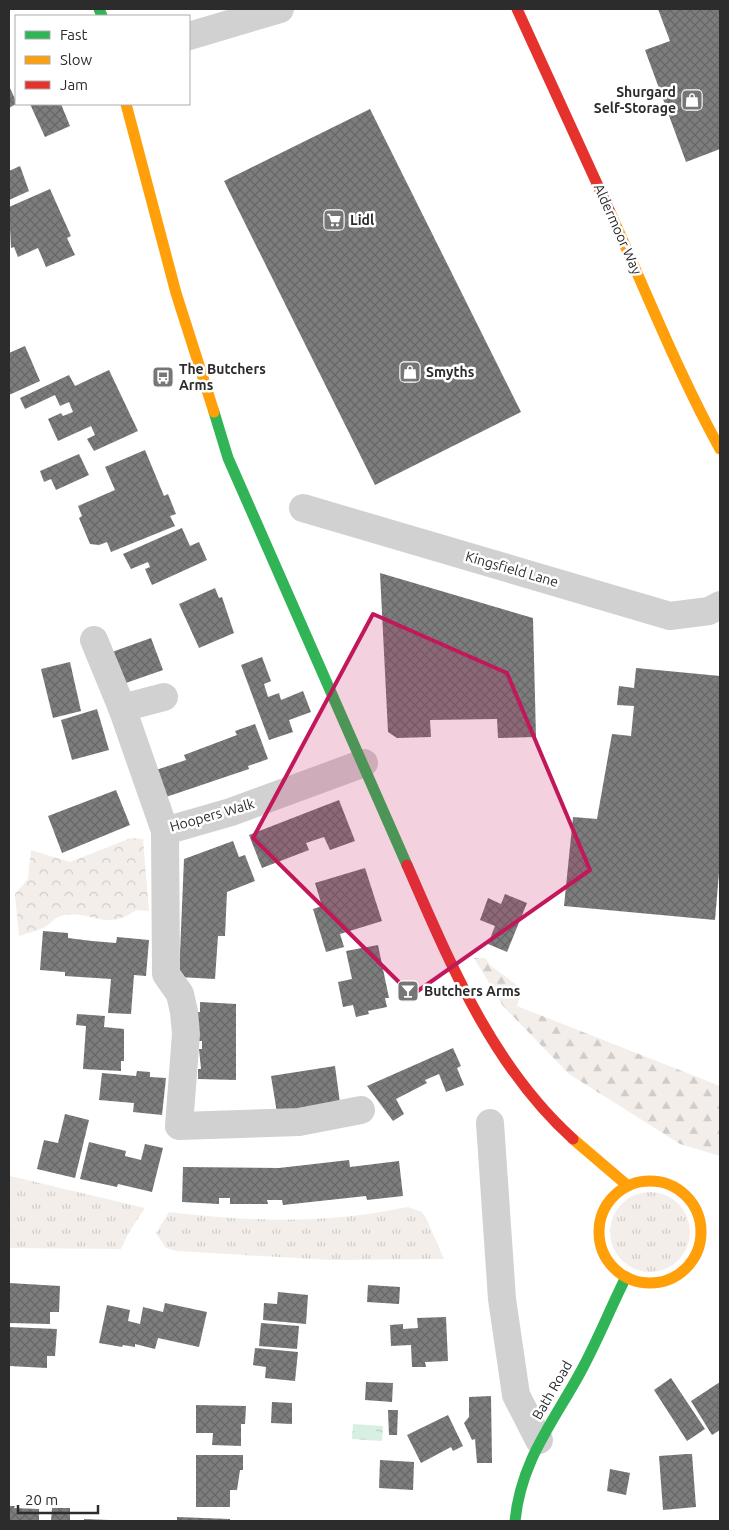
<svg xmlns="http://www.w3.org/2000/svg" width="729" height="1530" font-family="Ubuntu,sans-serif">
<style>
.grass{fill:url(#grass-tufts)}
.forest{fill:url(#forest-firs)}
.park{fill:url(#park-crowns)}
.water{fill:url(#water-ripples)}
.building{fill:url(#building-cross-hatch)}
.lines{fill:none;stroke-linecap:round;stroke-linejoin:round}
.street{stroke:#d1d1d1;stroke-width:28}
.fast{stroke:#30b455;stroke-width:11}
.slow{stroke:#ff9f0a;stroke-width:11}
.jam{stroke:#e5322d;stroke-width:11}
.marked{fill:#c2185b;fill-opacity:0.2;stroke:#c2185b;stroke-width:4;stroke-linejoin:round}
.labels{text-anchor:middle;stroke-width:5;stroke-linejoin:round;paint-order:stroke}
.poi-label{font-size:14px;font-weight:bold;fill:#2c2c2c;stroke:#fff;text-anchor:start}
.street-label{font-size:14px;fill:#2c2c2c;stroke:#fff}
</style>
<defs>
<pattern id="grass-tufts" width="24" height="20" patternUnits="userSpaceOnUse" patternTransform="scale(1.25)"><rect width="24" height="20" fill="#f3eeea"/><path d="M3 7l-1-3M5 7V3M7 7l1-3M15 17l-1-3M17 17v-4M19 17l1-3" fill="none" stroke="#d0ccc9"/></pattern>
<pattern id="forest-firs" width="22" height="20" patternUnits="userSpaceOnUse" patternTransform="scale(1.25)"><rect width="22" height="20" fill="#f3eeea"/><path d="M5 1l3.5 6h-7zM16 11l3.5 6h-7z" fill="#d0ccc9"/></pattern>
<pattern id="park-crowns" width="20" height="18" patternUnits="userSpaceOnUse" patternTransform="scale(1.25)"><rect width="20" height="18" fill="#f3eeea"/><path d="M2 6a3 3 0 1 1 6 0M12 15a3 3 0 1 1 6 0" fill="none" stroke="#d0ccc9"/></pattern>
<pattern id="water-ripples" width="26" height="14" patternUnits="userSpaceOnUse" patternTransform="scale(1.25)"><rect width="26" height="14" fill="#d7f0e2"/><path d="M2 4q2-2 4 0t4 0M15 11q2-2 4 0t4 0" fill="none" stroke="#b9cec2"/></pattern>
<pattern id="building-cross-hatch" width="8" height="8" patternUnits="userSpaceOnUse" patternTransform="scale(1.25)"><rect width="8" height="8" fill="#7d7d7d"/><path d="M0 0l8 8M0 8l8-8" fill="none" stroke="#676767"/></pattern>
</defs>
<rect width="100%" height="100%" fill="#fff"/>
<g class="grass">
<polygon points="9,1176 10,1176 145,1208 129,1232 121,1249 9,1248"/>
<circle cx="650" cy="1232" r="40"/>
<path d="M408 1207 422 1212 426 1218 444 1259 330 1260 177 1251 166 1248 156 1233 169 1212C250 1222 328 1224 408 1207Z"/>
</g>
<polygon class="forest" points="474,958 485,958 491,966 522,989 517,1006 720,1086 720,1156 680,1144 569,1074 503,1006"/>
<path class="park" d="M131 838 143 839 149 911 136 910C107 932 90 910 64 915 55 917 52 922 45 927 37 931 27 933 19 936L15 894 28 879 31 850 70 862Z"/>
<polygon class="water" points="353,1424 383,1426 382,1441 352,1439"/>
<g class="building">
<polygon points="658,9 720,9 720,149 686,162 645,50 670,41"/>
<polygon points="9,86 16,101 16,104 9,108"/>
<polygon points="30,104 61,104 70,126 45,137"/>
<polygon points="370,109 521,412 375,485 224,181"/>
<polygon points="20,166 29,191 9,200 9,171"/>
<polygon points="50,189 71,236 67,238 75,255 46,267 38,248 18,257 14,247 11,248 9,207"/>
<polygon points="25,346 40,381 9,395 9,353"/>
<polygon points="109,370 138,431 94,451 87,439 95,435 91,426 58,441 48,419 61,413 63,416 73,412 69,402 60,406 55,395 25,409 20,398 69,375 75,386"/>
<polygon points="145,450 164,496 168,494 176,514 170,516 175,526 111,552 107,542 99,545 90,544 79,518 82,516 78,506 115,490 105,467"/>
<polygon points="79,454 89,475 56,490 51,479 44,482 40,471"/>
<polygon points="182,528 190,546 199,542 207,560 152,585 145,569 150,567 148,562 131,569 123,554"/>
<polygon points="380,573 533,618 536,737 498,738 497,719 430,720 431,737 397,738 388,732"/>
<polygon points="215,588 219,598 222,597 234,633 199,648 179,604"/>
<polygon points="151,638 163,670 123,684 112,652"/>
<polygon points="262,657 271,681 264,684 268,697 279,693 281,700 303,691 311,712 289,720 293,732 269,740 241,665"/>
<polygon points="70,662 81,711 53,718 41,669"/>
<polygon points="636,668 720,676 720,861 715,920 564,906 573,817 597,819 612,734 631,736 634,706 617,705 619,686 634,688"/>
<polygon points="97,709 109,750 72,760 61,720"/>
<polygon points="255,724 268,759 248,766 249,769 166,797 156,770 186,760 184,755 237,735 235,731"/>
<polygon points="116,790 130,825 62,853 48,816"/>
<polygon points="339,800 355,841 330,850 324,837 306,843 309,850 262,868 249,835"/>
<polygon points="233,841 239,857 245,855 255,881 227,892 225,936 218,936 215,979 179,977 184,859"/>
<polygon points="365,868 382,921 340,934 344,947 326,952 313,909 322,906 315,883"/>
<polygon points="505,894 527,903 507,952 488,944 495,926 480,920 488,898 501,904"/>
<polygon points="43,931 68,933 68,938 92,941 116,943 117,937 149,940 146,976 134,975 131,1014 108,1013 111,979 65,976 65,972 40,970"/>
<polygon points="378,945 389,998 385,998 387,1007 368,1011 369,1014 356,1017 353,1005 343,1007 338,982 352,979 346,951"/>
<polygon points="200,1002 236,1004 236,1080 198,1079 198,1069 201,1069 199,1049 202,1049 202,1041 196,1041 199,1031 197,1012 200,1012"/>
<polygon points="77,1014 105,1016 104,1027 124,1029 124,1061 121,1061 121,1071 83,1069 86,1026 76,1025"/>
<polygon points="453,1048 461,1066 457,1068 464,1085 446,1092 439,1074 425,1080 427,1083 396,1099 404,1114 393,1121 367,1086"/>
<polygon points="335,1066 340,1103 277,1113 271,1076"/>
<polygon points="137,1071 150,1072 150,1077 166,1078 162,1115 133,1112 134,1103 99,1100 102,1073 136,1076"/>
<polygon points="65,1114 89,1120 75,1178 37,1169 44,1140 58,1143"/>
<polygon points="89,1142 126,1151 125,1156 141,1160 145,1144 163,1148 152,1192 118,1184 117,1187 80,1179"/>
<polygon points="349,1160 350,1167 399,1161 403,1196 367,1200 366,1196 283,1205 282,1200 267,1200 268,1204 230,1204 230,1198 219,1198 219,1204 182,1202 183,1167 279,1168"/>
<polygon points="9,1283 60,1286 59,1312 50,1312 50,1324 9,1323"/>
<polygon points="368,1285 400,1287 399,1304 367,1302"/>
<polygon points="278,1292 308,1295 306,1324 263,1320 264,1303 277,1304"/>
<polygon points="165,1303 207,1312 199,1347 158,1338 155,1349 135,1344 135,1347 123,1345 122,1347 99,1343 107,1305 130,1310 128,1321 140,1324 143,1307 163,1312"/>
<polygon points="446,1317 448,1361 425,1362 426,1367 412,1367 411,1345 391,1346 390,1325 403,1324 403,1329 418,1328 417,1318"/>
<polygon points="261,1323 299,1326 297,1349 259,1346"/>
<polygon points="9,1327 57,1329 55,1356 47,1356 47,1368 9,1366"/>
<polygon points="255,1348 298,1352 295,1381 265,1378 266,1367 253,1365"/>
<polygon points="671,1378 705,1429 687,1441 654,1390"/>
<polygon points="366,1382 393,1383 392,1402 365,1400"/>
<polygon points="720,1382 720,1430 712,1435 691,1401"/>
<polygon points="491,1396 492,1463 477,1463 475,1439 472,1440 464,1423 469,1417 469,1397"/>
<polygon points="272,1402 292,1403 292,1424 271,1423"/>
<polygon points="196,1405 246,1406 245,1424 241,1424 241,1446 212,1445 213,1433 196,1433"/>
<polygon points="388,1410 398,1410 397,1435 389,1435"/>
<polygon points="448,1415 463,1446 453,1451 451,1447 421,1463 407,1435"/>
<polygon points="687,1454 692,1454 696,1507 663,1510 659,1456"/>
<polygon points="196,1455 243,1455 243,1470 240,1470 237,1490 230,1490 230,1507 196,1507"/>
<polygon points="380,1460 414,1462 413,1490 379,1488"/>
<polygon points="610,1469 630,1473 626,1495 607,1491"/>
<polygon points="9,1506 15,1506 14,1508 39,1509 39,1521 9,1521"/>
<polygon points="52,1508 70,1508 70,1521 51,1521"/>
<polygon points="177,1517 230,1519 230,1521 177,1521"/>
<polygon points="84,1519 109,1520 109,1521 84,1521"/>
</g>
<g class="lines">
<g class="street">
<polyline points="189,36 280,9"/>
<polyline points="303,508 670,616 709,611 720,605"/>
<polyline points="94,640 122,708"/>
<polyline points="164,697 122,708 165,831 231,812 364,763"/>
<polyline points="165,831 166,974 180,994 184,1012 186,1034 179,1126 299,1122 361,1110"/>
<polyline points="490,1123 502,1299 516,1395 539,1440"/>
</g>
<g class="fast">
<polyline points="99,9 102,16"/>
<polyline points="214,412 228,458 407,865"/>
<path d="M515 1521C521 1461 552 1424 580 1373 597 1342 610 1309 626 1277"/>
</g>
<g class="slow">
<polyline points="126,104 176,293 214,412"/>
<path d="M610 212C646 291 678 373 720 449"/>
<polyline points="573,1139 628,1186"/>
<circle cx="650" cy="1232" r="51"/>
</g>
<g class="jam">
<polyline points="517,9 610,212"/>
<path d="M407 865C450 963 492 1066 573 1139"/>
</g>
</g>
<path class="marked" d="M373 614 507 673 590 870 412 995 253 838Z"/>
<defs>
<g id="shop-square" transform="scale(1.125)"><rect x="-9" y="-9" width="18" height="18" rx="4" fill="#767676" stroke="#fff"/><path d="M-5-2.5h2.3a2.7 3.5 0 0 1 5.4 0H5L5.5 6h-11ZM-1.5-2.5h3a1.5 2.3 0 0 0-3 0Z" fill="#fff"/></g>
<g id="supermarket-square" transform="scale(1.125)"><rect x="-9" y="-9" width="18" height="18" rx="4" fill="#767676" stroke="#fff"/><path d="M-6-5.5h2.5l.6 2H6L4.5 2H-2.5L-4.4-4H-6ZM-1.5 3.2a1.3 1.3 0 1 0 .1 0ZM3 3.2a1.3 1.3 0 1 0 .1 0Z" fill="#fff"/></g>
<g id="bus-square" transform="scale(1.125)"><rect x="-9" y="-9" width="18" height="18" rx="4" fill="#767676" stroke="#fff"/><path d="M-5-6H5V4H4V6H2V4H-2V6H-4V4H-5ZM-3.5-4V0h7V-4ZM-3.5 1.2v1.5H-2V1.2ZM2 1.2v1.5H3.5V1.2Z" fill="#fff"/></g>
<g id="bar-square" transform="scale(1.125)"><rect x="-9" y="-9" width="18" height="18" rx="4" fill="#767676" stroke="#fff"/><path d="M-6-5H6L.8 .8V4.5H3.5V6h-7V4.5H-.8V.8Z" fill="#fff"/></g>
</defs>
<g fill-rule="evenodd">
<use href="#shop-square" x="692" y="100"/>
<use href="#supermarket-square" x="334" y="220"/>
<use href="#shop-square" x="410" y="372"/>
<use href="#bus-square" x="163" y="377"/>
<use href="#bar-square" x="408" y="991"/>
</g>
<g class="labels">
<g class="poi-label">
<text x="676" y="97" text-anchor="end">Shurgard<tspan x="676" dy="16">Self-Storage</tspan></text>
<text x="350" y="225">Lidl</text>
<text x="179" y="374">The Butchers<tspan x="179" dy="16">Arms</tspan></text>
<text x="426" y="377">Smyths</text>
<text x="424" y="996">Butchers Arms</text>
</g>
<g class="street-label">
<text transform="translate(618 229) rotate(66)" y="5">Aldermoor Way</text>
<text transform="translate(512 569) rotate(16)" y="5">Kingsfield Lane</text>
<text transform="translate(212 815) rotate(-16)" y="5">Hoopers Walk</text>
<text transform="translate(552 1390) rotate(-60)" y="5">Bath Road</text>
</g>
</g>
<rect width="729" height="1530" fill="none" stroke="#2c2c2c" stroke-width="20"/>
<rect x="15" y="15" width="175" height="90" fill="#ffffff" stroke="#ababab"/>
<rect x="25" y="31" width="25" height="8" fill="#30b455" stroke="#ababab"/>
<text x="60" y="40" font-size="15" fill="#2c2c2c">Fast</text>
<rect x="25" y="56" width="25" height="8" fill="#ff9f0a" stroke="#ababab"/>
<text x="60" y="65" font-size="15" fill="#2c2c2c">Slow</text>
<rect x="25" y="81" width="25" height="8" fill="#e5322d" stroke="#ababab"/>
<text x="60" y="90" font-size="15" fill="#2c2c2c">Jam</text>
<path d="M18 1505v8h80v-8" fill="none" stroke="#2c2c2c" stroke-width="2.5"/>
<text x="25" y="1505" font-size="15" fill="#2c2c2c" stroke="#ffffff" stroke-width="4" paint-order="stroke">20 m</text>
</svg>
